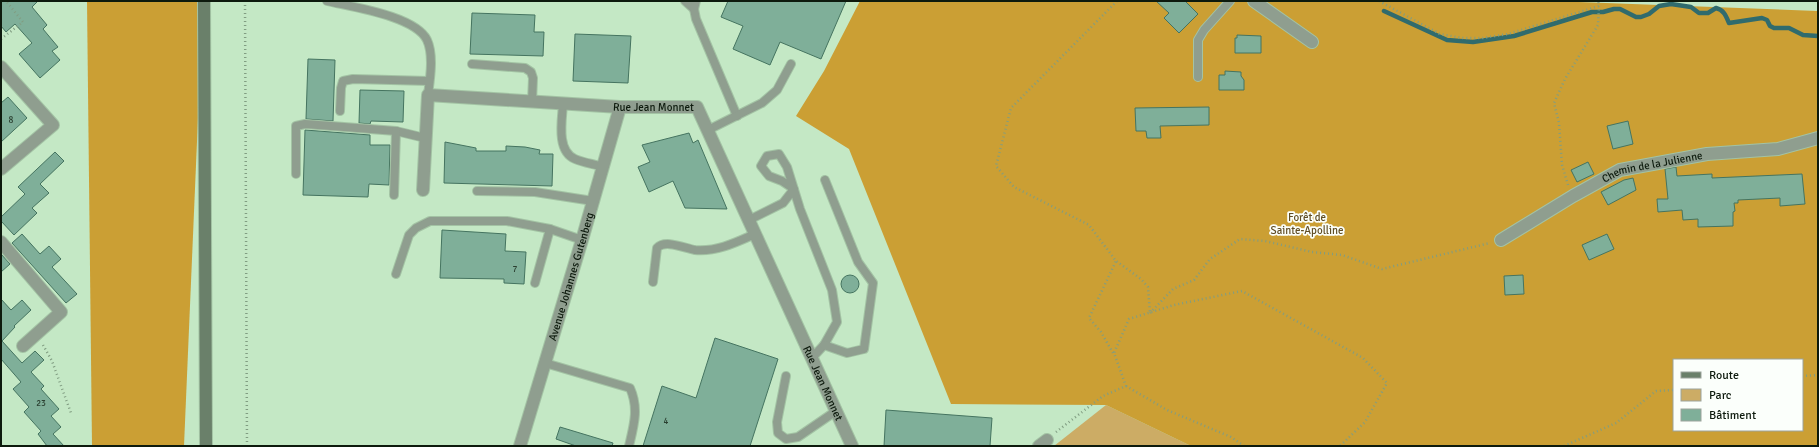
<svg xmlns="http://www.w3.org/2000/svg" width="1819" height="447" font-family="Signika,sans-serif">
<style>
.green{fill:#ccac65}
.forest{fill:#cb9f34;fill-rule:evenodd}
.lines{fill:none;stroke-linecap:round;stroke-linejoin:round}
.stream{stroke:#306b6d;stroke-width:4.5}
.building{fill:#7faf99;stroke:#457460}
.service-casing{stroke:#a3c3a4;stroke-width:10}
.minor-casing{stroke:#a3c3a4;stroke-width:14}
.secondary-casing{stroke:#a3c3a4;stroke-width:14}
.path{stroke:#819d82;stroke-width:2.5;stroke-dasharray:1 3;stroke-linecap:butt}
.service{stroke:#8f9e8f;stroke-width:8}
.minor{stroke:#8f9e8f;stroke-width:12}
.secondary{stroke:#6a806a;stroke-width:12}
.labels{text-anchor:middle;stroke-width:3.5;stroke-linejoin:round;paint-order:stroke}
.number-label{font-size:9px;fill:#2a3f30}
.street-label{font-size:11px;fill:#0d1a0d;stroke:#fbfffb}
.park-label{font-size:11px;fill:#604d24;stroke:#fbfffb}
</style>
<rect width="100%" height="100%" fill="#c4e8c5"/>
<polygon class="green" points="1106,405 1191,446 1054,446"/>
<g class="forest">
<polygon points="87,1 203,1 184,446 92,446"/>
<path d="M860 1H1552L1818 11V446H1191L1106 405 951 404 849 149 796 116 824 71ZM1674 360H1802V430H1674Z"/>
</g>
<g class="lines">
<path class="stream" d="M1384 11 1447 40 1473 42 1514 36 1592 12H1603L1614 9H1620L1636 17H1641L1649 14 1659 6 1671 4 1691 7 1699 13H1708L1716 8C1724 10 1726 16 1729 23L1762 18 1767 20 1770 26 1774 28H1789L1803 35 1818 36"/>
</g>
<g class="building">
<polygon points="1,1 38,1 32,7 47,25 43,29 58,47 52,51 60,60 40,78 19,54 32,43 15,24 6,32 1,26"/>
<polygon points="728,1 846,1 821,59 780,42 770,65 733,49 743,26 721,17"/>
<polygon points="1156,1 1185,1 1198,14 1179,33 1164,18 1169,13"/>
<polygon points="472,13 535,15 534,32 544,32 543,56 470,54"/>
<polygon points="575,34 631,36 628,83 573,81"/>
<polygon points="1237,35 1261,36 1261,53 1235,53 1235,38 1237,38"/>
<polygon points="308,59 335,60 333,121 306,119"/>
<polygon points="1225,71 1241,72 1241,76 1244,80 1244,90 1219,90 1219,75 1225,75"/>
<polygon points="360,90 404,91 403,122 371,121 370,124 359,123"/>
<polygon points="8,97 27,118 1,142 1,103"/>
<polygon points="1209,107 1209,125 1160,126 1161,138 1147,138 1146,131 1136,131 1135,108"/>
<polygon points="1628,121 1633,144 1613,149 1607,126"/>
<polygon points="305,130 370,135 370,145 390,145 389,185 369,184 368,197 303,195"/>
<polygon points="689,133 693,143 698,140 727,209 685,208 673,181 649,192 638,167 650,162 642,145"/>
<polygon points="445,142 476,148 476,151 506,151 506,146 525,147 540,150 539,154 553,154 552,186 444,183"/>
<polygon points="55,152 64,161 40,184 49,193 32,208 37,213 14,235 1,221 1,217 25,194 18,187"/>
<polygon points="1588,162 1594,174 1577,182 1571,170"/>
<polygon points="1676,167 1677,176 1712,174 1712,178 1802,174 1805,204 1780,206 1780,198 1738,200 1738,203 1734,203 1735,211 1733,212 1733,226 1698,227 1698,219 1683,220 1682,210 1658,212 1657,199 1668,199 1665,169"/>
<polygon points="1633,178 1636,190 1608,205 1601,192 1624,180"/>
<polygon points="442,230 506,234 505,251 526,252 524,284 504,283 504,279 440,278"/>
<polygon points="22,234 40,254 49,246 61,259 52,267 77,294 66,303 12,243"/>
<polygon points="1607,234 1614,249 1589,260 1582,245"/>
<polygon points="1,254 10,264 1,272"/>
<circle cx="850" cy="284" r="9"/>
<polygon points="1523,275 1524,294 1505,295 1504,276"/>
<polygon points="1,299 11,310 22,300 31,310 14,326 15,327 2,341 22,363 35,351 44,360 31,372 44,386 41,389 59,409 51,416 61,427 53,434 64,446 47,446 38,434 41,431 24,412 29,407 13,389 21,382 1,359"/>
<polygon points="715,338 778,359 750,446 643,446 662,386 696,398"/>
<polygon points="886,410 992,418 990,446 884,446"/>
<polygon points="560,427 613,443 612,446 576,446 556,439"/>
</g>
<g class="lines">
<g class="service-casing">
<g id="service">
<path d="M327 1C352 7 415 16 427 40 434 55 430 79 428 95"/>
<polyline points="685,1 694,9"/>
<polyline points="696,1 694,9 696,19 737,116"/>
<polyline points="472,64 525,68 531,72 533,78 532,102"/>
<polyline points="1198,77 1198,40 1204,30 1230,1"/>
<path d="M563 104C562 120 556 151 575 159 584 163 594 164 603 167"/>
<polyline points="340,111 341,88 343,81 353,79 429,81"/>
<polyline points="708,130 762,103 777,90 791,64"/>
<polyline points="296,174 296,126 305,124 396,131 425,138"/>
<polyline points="477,191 535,192 593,201"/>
<polyline points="394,195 396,131"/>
<polyline points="749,220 783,203 794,189 782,181 769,176 761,166 767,156 779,154 787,167 800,209 832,290 837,322 824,345 812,358"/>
<polyline points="396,274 409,235 416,228 430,221 507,221 550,229 582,240"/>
<path d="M653 282 657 248C665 239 684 248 695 250 717 252 737 242 755 234"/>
<polyline points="535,283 550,229"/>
<polyline points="824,345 847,353 864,349 873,283 858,262 825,180"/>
<path d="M545 363 630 388C639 408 634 425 629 446"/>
<polyline points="786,376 777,422 778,433 786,439 798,437 836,411"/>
</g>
</g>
<g class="minor-casing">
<g id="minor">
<polyline points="1254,1 1312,42"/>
<polyline points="1,67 53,125 1,169"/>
<path id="s1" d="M423 190 428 95 620 107H697L852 446"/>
<path id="s2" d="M1501 240 1573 196 1620 170 1707 154 1778 149 1818 138"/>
<polyline points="1,242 61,312 23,346"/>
<path id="s3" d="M520 446 582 240 620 107"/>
<polyline points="1039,446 1047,440"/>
</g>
</g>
<g class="secondary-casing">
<polyline id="secondary" points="204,1 206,446"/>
</g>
<g class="path">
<polyline points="245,1 247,446"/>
<polyline points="1117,1 1011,108 996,166 1014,187 1089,225 1116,261 1141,279 1148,287 1150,313"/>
<polyline points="1379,1 1440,34 1462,38 1483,38 1508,34 1599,6 1598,1"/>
<polyline points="1,39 23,22 6,1"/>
<polyline points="1568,185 1562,165 1559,123 1554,103 1565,79 1598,25 1599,6"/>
<polyline points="1150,313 1173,289 1194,280 1210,259 1240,239 1265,241 1312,252 1342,255 1382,269 1490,243"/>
<polyline points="43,345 52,361 71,413"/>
<polyline points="1113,353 1101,332 1089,318 1116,261"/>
<polyline points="1802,376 1818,375"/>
<polyline points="1126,386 1167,410 1231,437 1244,446"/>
<polyline points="1056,432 1103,396 1126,386 1114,353 1129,319 1174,305 1242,291 1363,358 1387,383 1365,422 1340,446"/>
<polyline points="1564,446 1616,423 1656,391 1674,390"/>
</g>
<use href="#service" class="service"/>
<use href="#minor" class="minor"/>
<use href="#secondary" class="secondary"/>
</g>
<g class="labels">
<g class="number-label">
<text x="11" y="123">8</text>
<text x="515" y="272">7</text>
<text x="41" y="406">23</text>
<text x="666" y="424">4</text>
</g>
<g class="street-label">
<text dy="4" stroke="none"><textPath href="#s1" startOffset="321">Rue Jean Monnet</textPath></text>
<text dy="4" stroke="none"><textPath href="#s2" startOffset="170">Chemin de la Julienne</textPath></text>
<text dy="4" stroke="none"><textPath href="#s3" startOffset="177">Avenue Johannes Gutenberg</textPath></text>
<text dy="4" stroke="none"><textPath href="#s1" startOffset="668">Rue Jean Monnet</textPath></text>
</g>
<g class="park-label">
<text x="1307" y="221">Forêt de<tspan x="1307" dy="13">Sainte-Apolline</tspan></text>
</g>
</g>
<rect width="1819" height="447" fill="none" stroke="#0d1a0d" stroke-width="4"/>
<rect x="1673" y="359" width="130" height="72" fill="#fbfffb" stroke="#9ca39c"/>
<rect x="1681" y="372" width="20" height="6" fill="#6a806a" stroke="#9ca39c"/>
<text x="1709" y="379" font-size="12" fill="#0d1a0d">Route</text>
<rect x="1681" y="389" width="20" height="12" fill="#ccac65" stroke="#9ca39c"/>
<text x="1709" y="399" font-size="12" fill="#0d1a0d">Parc</text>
<rect x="1681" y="409" width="20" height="12" fill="#7faf99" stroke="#9ca39c"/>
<text x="1709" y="419" font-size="12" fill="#0d1a0d">Bâtiment</text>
</svg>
